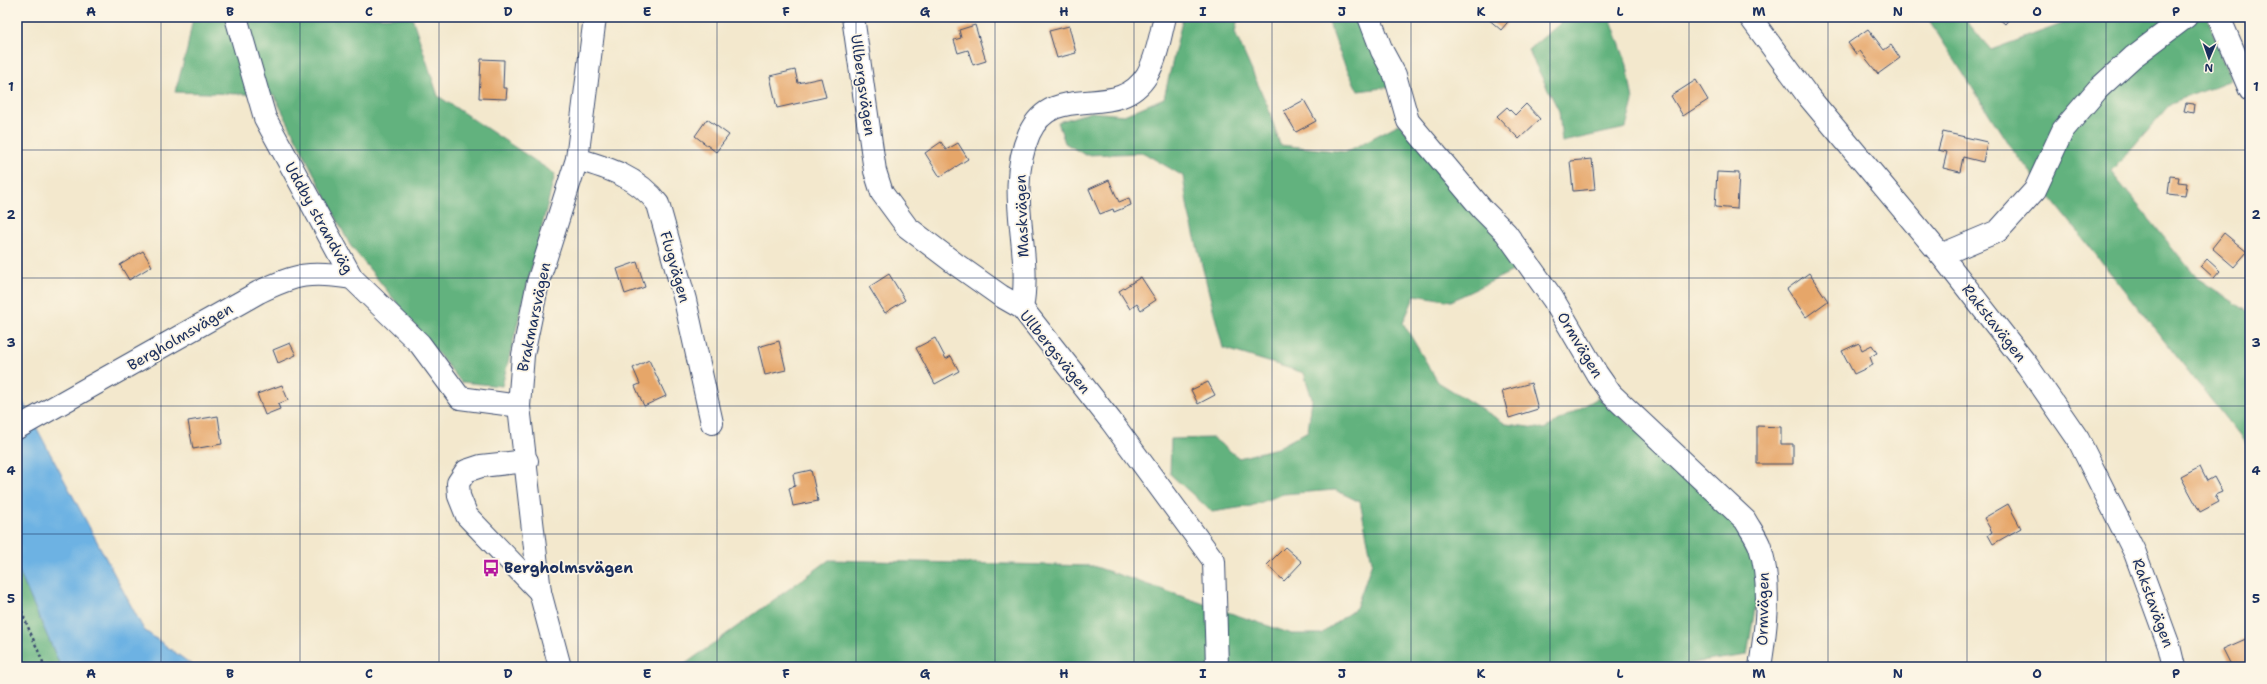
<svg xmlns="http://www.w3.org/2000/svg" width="2267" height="684" font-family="'Shantell Sans',sans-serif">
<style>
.forest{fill:#62b27e;stroke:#3e706e}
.water{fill:#6db2e3;stroke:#4470a0}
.building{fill:#e6a669}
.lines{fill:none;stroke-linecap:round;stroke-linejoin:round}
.minor-casing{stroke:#3b4b6f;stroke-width:24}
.path{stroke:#3b4b6f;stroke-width:2.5;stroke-dasharray:3 3;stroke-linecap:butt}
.minor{stroke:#fff;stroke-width:22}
.grid{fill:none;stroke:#1b2f5e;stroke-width:1;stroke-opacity:0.55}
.labels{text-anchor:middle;stroke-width:3.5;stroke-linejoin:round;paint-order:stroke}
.street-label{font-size:15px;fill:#1b2f5e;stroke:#fcf5e5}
.poi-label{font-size:15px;font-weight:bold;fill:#1b2f5e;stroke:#fcf5e5;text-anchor:start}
.neatline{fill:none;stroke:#1b2f5e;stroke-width:1.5}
.grid-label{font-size:13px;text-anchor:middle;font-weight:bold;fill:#1b2f5e}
</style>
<rect width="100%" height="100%" fill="#fcf5e5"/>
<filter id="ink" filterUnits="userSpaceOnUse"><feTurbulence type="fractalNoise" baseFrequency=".025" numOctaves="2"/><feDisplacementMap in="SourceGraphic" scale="8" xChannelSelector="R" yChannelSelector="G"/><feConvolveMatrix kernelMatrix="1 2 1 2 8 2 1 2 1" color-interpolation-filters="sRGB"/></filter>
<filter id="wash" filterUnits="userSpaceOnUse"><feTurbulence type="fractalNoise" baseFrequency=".012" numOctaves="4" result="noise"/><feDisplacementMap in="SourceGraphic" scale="16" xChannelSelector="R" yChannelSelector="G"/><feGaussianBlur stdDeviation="0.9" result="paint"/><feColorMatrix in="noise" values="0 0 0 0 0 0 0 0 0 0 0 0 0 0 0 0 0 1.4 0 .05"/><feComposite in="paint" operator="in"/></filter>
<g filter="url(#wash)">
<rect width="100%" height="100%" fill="#f3e8cd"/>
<g class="forest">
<polygon points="193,17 412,17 438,96 555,174 502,386 461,382 350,245 274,95 175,92 187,50"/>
<polygon points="1183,17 1238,17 1235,33 1268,107 1280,145 1346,152 1399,124 1497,231 1517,269 1451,301 1415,295 1403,323 1438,382 1506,424 1544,429 1598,398 1664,453 1746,532 1761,574 1747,655 1665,667 681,667 829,560 1093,566 1292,634 1321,634 1356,608 1372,562 1360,502 1335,490 1283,494 1251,506 1212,512 1170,474 1171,439 1213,438 1239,458 1277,448 1308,431 1312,399 1304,373 1223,348 1188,210 1183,176 1144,153 1085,155 1065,143 1058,122 1091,112 1124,115 1164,98"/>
<polygon points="1327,17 1362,17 1391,87 1358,91 1342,59"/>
<polygon points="1553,17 1610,17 1627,65 1633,101 1626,128 1562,142 1559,111 1528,50 1563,21"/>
<polygon points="1927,17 1963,17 1991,50 2081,17 2207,17 2231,80 2171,103 2111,172 2197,278 2250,313 2250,449 2009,145"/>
<polygon points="17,567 61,667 17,667"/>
</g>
<polygon class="water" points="17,391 144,630 195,667 61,667 17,567"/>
<g id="blocks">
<g class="building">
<polygon points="1486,17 1512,17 1501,30"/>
<polygon points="1997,17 2011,17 2005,24"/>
<polygon points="975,25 986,61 973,65 968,50 958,53 954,40 961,38 959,30"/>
<polygon points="1069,26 1076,53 1057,58 1049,31"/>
<polygon points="1868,29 1884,50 1891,45 1900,58 1878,74 1860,51 1856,54 1848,43"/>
<polygon points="481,59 504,60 503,88 507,88 506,99 479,98"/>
<polygon points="795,70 798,83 821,78 826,97 777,108 770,76"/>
<polygon points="1696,80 1708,100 1683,116 1671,96"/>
<polygon points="1304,100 1316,121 1296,132 1284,111"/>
<polygon points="2186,103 2194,104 2193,113 2184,111"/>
<polygon points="1526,104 1540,119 1519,139 1497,116 1507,107 1515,115"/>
<polygon points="707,119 729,135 716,152 695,136"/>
<polygon points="1943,132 1987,142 1983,162 1963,157 1960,172 1943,168 1947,152 1938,150"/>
<polygon points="941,142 946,150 958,143 968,159 940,177 925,153"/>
<polygon points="1592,159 1595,189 1573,191 1570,161"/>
<polygon points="1717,172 1739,173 1737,209 1715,207"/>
<polygon points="2170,176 2179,177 2178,182 2187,183 2185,196 2168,194"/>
<polygon points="1109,180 1119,202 1129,198 1131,205 1114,212 1113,209 1100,214 1089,189"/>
<polygon points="2224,233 2247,252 2234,267 2212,248"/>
<polygon points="143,251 152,266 129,280 120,265"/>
<polygon points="2207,259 2220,271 2214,278 2201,266"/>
<polygon points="637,262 645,287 625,294 617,269"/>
<polygon points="1809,273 1828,301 1806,317 1787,289"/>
<polygon points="889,274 905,300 885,313 869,287"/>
<polygon points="1141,277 1156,300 1141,310 1137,304 1130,309 1119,291"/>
<polygon points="935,338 946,359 951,356 959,371 935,384 916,348"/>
<polygon points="779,341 786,370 765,375 758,347"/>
<polygon points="290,343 296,355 278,363 273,350"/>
<polygon points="1859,343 1862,350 1872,345 1877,353 1870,357 1873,365 1854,374 1842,351"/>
<polygon points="649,360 666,396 644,406 635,386 640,384 633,368"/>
<polygon points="1208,382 1215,395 1198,404 1191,390"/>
<polygon points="1531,383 1538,409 1509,418 1502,391"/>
<polygon points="282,385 288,400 278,404 280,409 265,415 257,394"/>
<polygon points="218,416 222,444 193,449 188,421"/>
<polygon points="1757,426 1781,427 1781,444 1793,444 1793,464 1757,464"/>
<polygon points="2200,467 2207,481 2214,477 2222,492 2215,495 2219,502 2200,512 2181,477"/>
<polygon points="811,470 818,501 793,506 789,488 795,486 793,474"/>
<polygon points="2008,504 2021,528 1993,544 1988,535 1992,532 1984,518"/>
<polygon points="1285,547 1302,562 1284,581 1267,565"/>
<polygon points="2248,638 2250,663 2241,667 2232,667 2223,649"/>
</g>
</g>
</g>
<g filter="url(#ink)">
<use href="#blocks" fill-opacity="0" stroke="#3b4b6f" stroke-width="1"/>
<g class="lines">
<g class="minor-casing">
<g id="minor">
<polyline points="236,17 265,118 352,278 420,344 460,398 519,406"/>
<polyline points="853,17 875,171 882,193 907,227 957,265 1001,296 1022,308 1111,421 1214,561 1217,667"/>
<path d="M1369 17 1382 51 1395 75 1408 121 1482 209 1506 233 1553 299 1597 374 1611 394 1745 520C1750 529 1757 538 1760 547 1772 585 1766 629 1760 667"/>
<polyline points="1750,17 1808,96 1941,255 2027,365 2078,439 2135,553 2169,646 2174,667"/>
<polyline points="2219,17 2250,90"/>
<path d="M577 159C608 168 638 177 658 204L685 300 712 423"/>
<polyline points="1941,255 1998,231 2035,190 2063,130 2098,89 2133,57 2186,17"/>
<path d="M1022 308C1033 250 1004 192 1029 134 1054 78 1117 124 1147 75 1157 58 1160 36 1165 17"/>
<path d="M17 428 259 292C296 274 310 271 352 278"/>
<polyline points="527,461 481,466 466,471 458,483 459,496 467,516 540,592"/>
<polyline points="560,667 540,592 519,406 523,355 538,282 577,159 595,17"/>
</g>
</g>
<polyline class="path" points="17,593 23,615 45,667"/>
<use href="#minor" class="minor"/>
</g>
</g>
<path class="grid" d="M161 17V667M300 17V667M439 17V667M578 17V667M717 17V667M856 17V667M995 17V667M1134 17V667M1272 17V667M1411 17V667M1550 17V667M1689 17V667M1828 17V667M1967 17V667M2106 17V667M17 150H2250M17 278H2250M17 406H2250M17 534H2250"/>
<defs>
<g id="bus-bare" transform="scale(1.38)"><path d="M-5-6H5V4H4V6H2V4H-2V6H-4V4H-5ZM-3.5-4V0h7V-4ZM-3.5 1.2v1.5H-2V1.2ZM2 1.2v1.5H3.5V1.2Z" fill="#b5179e" stroke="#fcf5e5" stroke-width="2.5" paint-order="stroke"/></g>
</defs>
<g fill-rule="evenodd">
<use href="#bus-bare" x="491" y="568"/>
</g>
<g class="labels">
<g class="street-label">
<text transform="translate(863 85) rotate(82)" y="5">Ullbergsvägen</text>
<text transform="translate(1022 216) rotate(-92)" y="5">Maskvägen</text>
<text transform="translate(319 218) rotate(61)" y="5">Uddby strandväg</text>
<text transform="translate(675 267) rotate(74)" y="5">Flugvägen</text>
<text transform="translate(534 317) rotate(-78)" y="5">Brakmarsvägen</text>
<text transform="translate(1994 323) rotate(52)" y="5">Rakstavägen</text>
<text transform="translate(180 337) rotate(-30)" y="5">Bergholmsvägen</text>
<text transform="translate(1580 345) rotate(59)" y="5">Ormvägen</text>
<text transform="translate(1055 352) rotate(51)" y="5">Ullbergsvägen</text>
<text transform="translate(2153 603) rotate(70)" y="5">Rakstavägen</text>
<text transform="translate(1763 609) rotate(-89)" y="5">Ormvägen</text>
</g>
<g class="poi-label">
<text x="504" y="573">Bergholmsvägen</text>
</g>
</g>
<rect width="2267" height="684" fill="none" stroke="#fcf5e5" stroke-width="44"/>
<g transform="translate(2209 58) rotate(182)" stroke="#fcf5e5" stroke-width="3" paint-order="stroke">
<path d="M0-3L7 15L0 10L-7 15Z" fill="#1b2f5e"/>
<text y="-6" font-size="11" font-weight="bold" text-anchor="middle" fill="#1b2f5e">N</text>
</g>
<rect x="22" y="22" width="2223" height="640" class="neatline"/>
<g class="grid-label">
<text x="91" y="16">A</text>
<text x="230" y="16">B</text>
<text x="369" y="16">C</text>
<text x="508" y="16">D</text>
<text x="647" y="16">E</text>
<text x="786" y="16">F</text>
<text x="925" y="16">G</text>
<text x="1064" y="16">H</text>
<text x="1203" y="16">I</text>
<text x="1342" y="16">J</text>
<text x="1481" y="16">K</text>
<text x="1620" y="16">L</text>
<text x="1759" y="16">M</text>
<text x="1898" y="16">N</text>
<text x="2037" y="16">O</text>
<text x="2176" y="16">P</text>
<text x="11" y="91">1</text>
<text x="2256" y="91">1</text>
<text x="11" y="219">2</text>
<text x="2256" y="219">2</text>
<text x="11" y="347">3</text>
<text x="2256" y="347">3</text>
<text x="11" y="475">4</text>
<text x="2256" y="475">4</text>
<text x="11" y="603">5</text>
<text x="2256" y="603">5</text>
<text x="91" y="678">A</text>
<text x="230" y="678">B</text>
<text x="369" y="678">C</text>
<text x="508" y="678">D</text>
<text x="647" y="678">E</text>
<text x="786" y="678">F</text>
<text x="925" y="678">G</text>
<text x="1064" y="678">H</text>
<text x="1203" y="678">I</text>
<text x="1342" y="678">J</text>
<text x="1481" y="678">K</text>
<text x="1620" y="678">L</text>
<text x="1759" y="678">M</text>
<text x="1898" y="678">N</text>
<text x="2037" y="678">O</text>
<text x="2176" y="678">P</text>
</g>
</svg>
